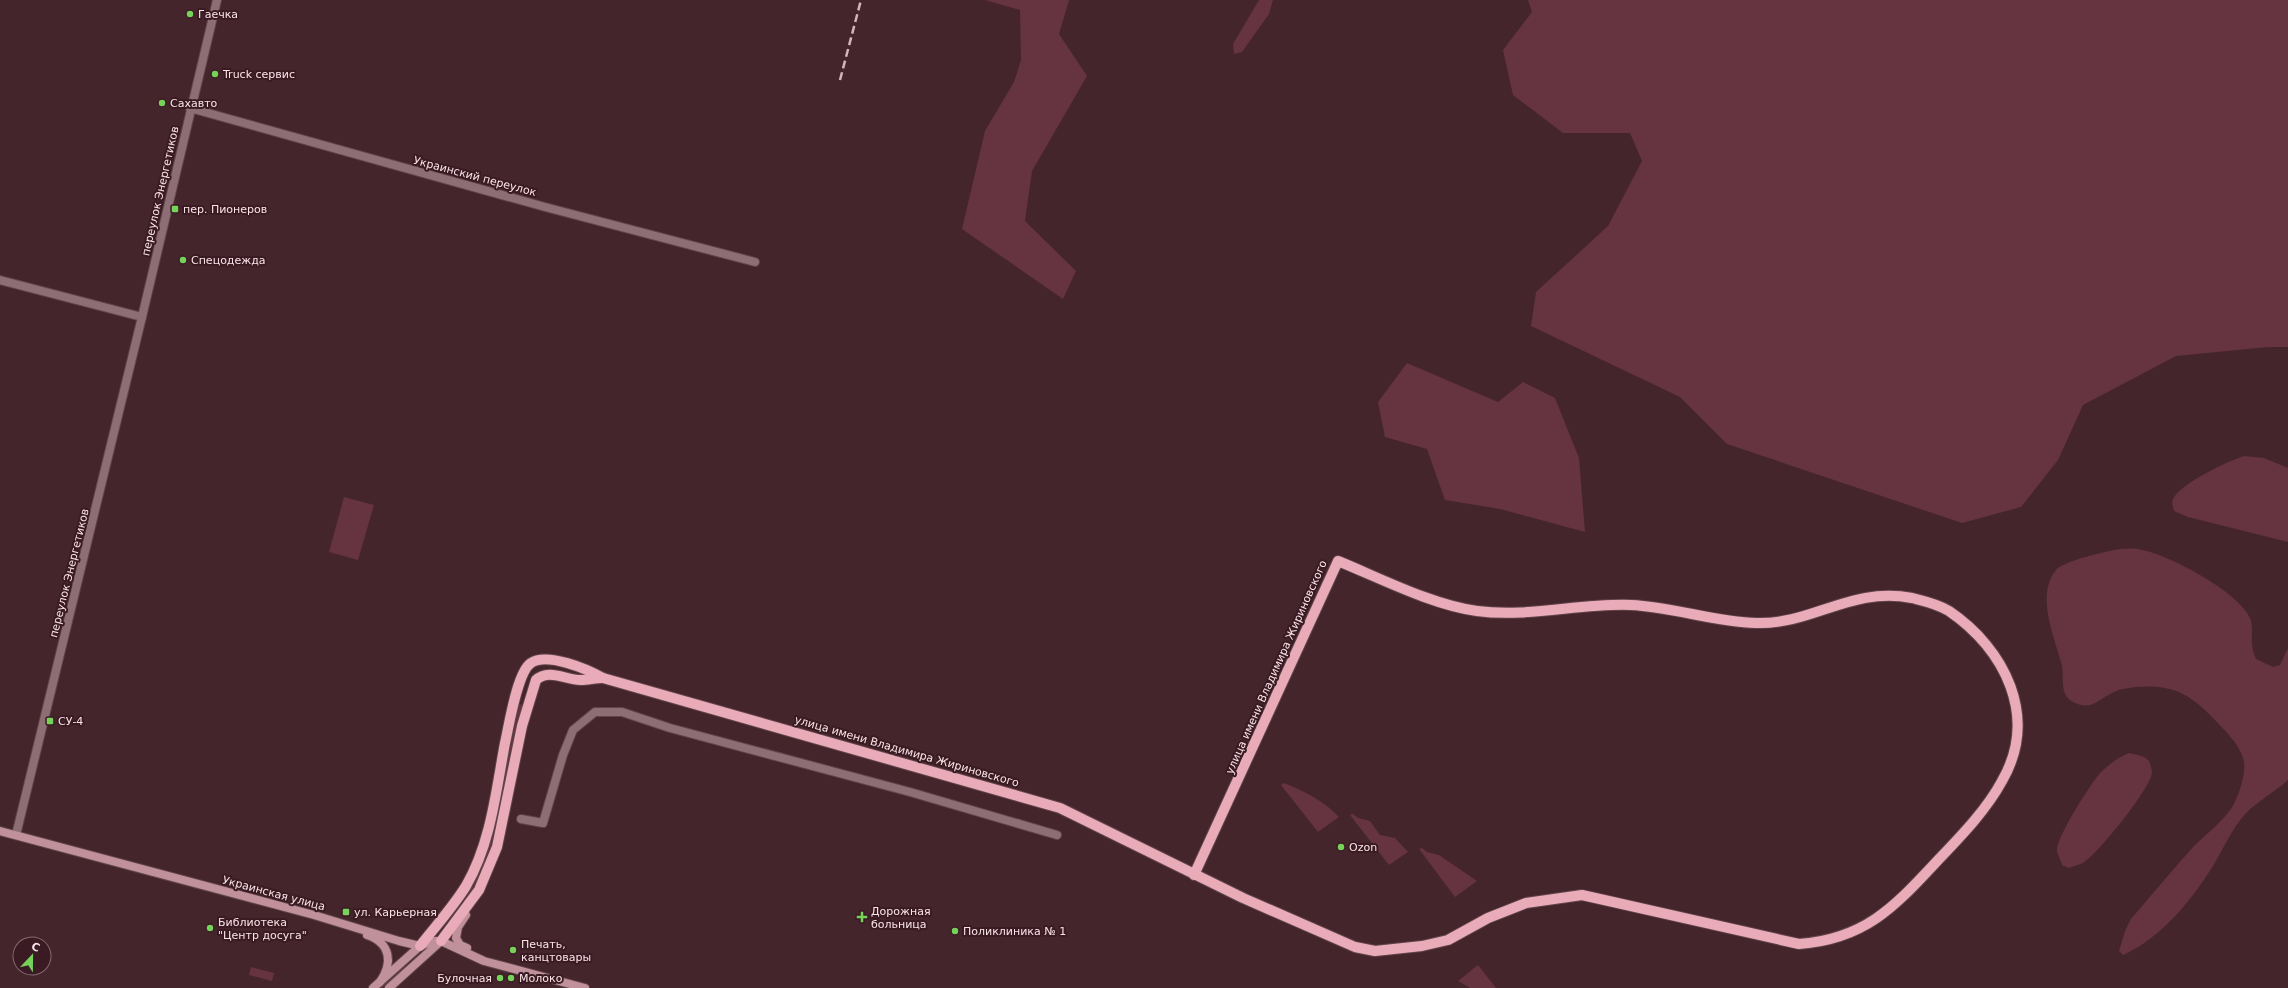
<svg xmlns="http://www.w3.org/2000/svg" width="2288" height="988" font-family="'DejaVu Sans',sans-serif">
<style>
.green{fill:#663340}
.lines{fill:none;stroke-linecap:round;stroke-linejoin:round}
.street-casing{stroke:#61444a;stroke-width:10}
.secondary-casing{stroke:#61444a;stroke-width:10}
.primary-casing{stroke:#61444a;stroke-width:12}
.street{stroke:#8d6e74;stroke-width:8}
.secondary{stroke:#c1919b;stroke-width:8}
.primary{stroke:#eaabb9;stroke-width:10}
.rail{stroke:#cfb7bb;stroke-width:2.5;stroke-dasharray:8 4;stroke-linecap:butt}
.poi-dot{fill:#77d259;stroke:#3a1b23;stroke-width:1.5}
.labels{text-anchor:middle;stroke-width:4;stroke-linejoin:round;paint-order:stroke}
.poi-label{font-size:11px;fill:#fae4e8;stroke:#3a1b23;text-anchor:start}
.street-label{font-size:11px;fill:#fae4e8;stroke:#3a1b23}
</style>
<rect width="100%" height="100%" fill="#44252c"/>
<g class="green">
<polygon points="985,0 1069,0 1059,34 1087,76 1032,171 1025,221 1076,271 1063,299 962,229 985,131 1014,82 1021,60 1020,10"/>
<polygon points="1259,0 1273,0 1269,14 1242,52 1234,54 1233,44"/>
<polygon points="1528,0 2288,0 2288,347 2268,347 2176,356 2083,405 2058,460 2021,507 1962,523 1727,444 1680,397 1531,326 1536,292 1608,226 1642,161 1630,133 1563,133 1513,95 1503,50 1532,12"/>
<polygon points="1407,363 1498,402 1523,382 1555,398 1579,458 1585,532 1500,509 1445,500 1427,449 1385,437 1378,402"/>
<path d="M2244 456 2264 458 2288 468V542L2188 517 2174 511C2173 506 2171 503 2173 499 2181 483 2228 461 2244 456Z"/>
<polygon points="344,497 374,505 358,560 329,552"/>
<path d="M2120 549C2126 549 2132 548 2138 549 2166 553 2238 591 2250 618 2255 630 2248 642 2256 659L2273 667 2280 665 2288 648V780C2273 794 2254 802 2241 819 2230 833 2222 851 2213 866 2191 901 2161 938 2123 955L2119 951 2125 931 2131 919C2152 895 2172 870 2194 846 2206 834 2221 823 2231 809 2238 798 2246 775 2244 762 2241 745 2225 731 2214 719 2189 693 2172 684 2135 687 2129 688 2120 689 2114 692 2097 700 2090 713 2070 700 2060 693 2064 676 2062 666 2055 638 2035 596 2056 570 2063 561 2107 551 2120 549Z"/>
<path d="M519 704 523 705C508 769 502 848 465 902L462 900 489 846Z"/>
<path d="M2129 753C2136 755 2144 755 2149 761 2150 763 2152 770 2152 773 2150 789 2098 854 2083 863 2079 865 2073 866 2069 868L2062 865C2061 860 2057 854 2057 850 2057 836 2091 783 2101 772 2110 764 2118 757 2129 753Z"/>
<path d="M1284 783C1304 791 1324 801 1339 817L1318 832 1281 785Z"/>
<polygon points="1353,814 1358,818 1370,821 1380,835 1395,838 1408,852 1389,865 1350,815"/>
<polygon points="1422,848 1427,852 1439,855 1477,881 1455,897 1419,849"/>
<polygon points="404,965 406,968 382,988 378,988"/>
<polygon points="1478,965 1496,988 1470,988 1458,981"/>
<polygon points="251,967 274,973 272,981 249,975"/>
</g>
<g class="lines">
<g class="street-casing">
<g id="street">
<polyline points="190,108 545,207 755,262"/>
<polyline points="0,280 142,317"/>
<polyline points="521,819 543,823 563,755 573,730 595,712 622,712 670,728 910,792 1057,835"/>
<polyline points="16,835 142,317 217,0"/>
</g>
</g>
<g class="secondary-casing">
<g id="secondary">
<polyline points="0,831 314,915 399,941 420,946 435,941 441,941 484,961 585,988"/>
<polyline points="466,915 458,927 456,938 460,945 467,948"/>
<path d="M367 935C391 943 393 963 380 982"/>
<polyline points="373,988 420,946"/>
<polyline points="389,988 441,941"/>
</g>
</g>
<g class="primary-casing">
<g id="primary">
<path d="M441 941 479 890 497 847 522 726 536 680C549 668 565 680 581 680 588 680 595 678 603 678"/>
<path d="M420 946C435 927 453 907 466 886 491 843 496 791 505 743 509 726 517 672 531 663 547 652 587 669 603 678L1060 808 1243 898 1355 947 1375 951 1422 946 1448 940 1488 918 1526 903 1582 895 1799 944C1867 939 1896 905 1940 858 1962 835 1987 809 2002 781 2039 717 2005 649 1949 611 1938 604 1924 601 1912 598 1851 586 1813 625 1756 623 1714 622 1674 607 1631 605 1580 603 1528 618 1477 611 1432 605 1380 578 1338 561L1194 875"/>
</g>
</g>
<use href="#street" class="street"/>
<use href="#secondary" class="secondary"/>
<use href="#primary" class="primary"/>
<polyline class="rail" points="840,80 861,0"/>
</g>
<g class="poi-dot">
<circle cx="190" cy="14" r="4"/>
<circle cx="215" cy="74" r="4"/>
<circle cx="162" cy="103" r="4"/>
<rect x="171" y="205" width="8" height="8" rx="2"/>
<circle cx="183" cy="260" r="4"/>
<rect x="46" y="717" width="8" height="8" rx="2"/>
<circle cx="1341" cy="847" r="4"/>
<rect x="342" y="908" width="8" height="8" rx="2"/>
<path d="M860 911h4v4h4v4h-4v4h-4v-4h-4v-4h4z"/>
<circle cx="210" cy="928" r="4"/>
<circle cx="955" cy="931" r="4"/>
<circle cx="513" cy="950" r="4"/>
<circle cx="500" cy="978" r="4"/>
<circle cx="511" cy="978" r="4"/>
</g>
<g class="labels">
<g class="poi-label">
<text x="198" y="18">Гаечка</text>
<text x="223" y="78">Truck сервис</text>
<text x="170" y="107">Сахавто</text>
<text x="183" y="213">пер. Пионеров</text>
<text x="191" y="264">Спецодежда</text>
<text x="58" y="725">СУ-4</text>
<text x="1349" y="851">Ozon</text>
<text x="871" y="915">Дорожная<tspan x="871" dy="13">больница</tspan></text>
<text x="354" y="916">ул. Карьерная</text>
<text x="218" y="926">Библиотека<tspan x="218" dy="13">"Центр досуга"</tspan></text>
<text x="963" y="935">Поликлиника № 1</text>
<text x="521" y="948">Печать,<tspan x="521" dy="13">канцтовары</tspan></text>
<text x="492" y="982" text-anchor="end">Булочная</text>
<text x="519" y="982">Молоко</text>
</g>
<g class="street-label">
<text transform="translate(475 176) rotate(15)" y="4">Украинский переулок</text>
<text transform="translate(160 191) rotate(-77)" y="4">переулок Энергетиков</text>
<text transform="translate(69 573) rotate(-76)" y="4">переулок Энергетиков</text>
<text transform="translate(1276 667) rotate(-66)" y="4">улица имени Владимира Жириновского</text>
<text transform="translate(907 751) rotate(16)" y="4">улица имени Владимира Жириновского</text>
<text transform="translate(274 893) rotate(15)" y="4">Украинская улица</text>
</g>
</g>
<g transform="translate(32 956) rotate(22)"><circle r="19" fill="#3a1b23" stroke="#876b72"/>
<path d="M0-3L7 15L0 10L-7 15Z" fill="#77d259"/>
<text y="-6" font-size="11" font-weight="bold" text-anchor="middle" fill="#fae4e8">С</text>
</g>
</svg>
